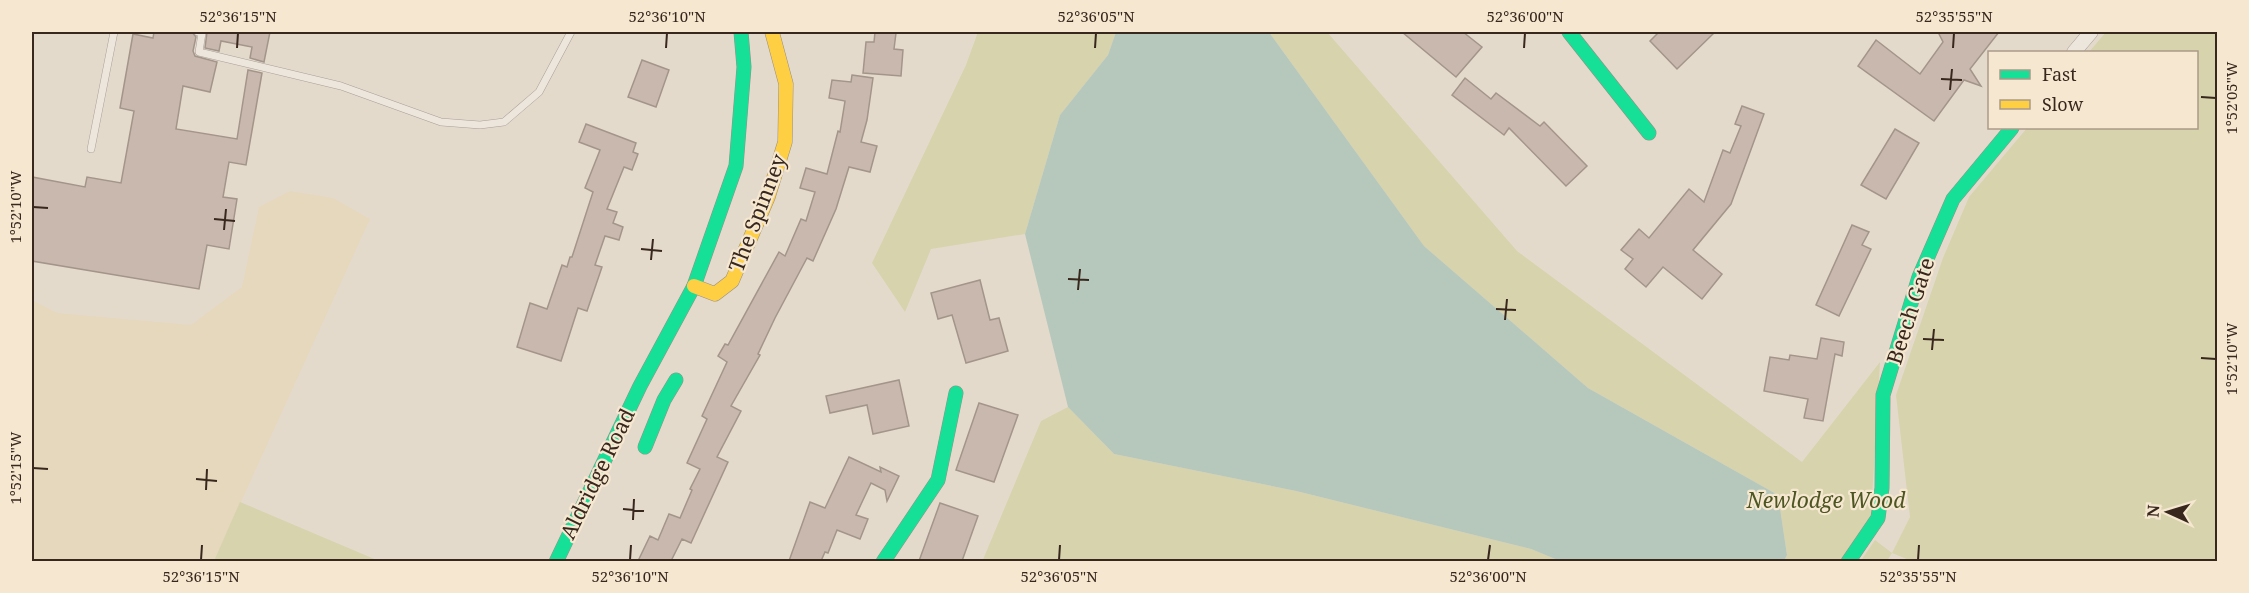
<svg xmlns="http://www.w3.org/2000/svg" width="2249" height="593" font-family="'Noto Serif',serif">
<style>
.farmland{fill:#e5d8bc}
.green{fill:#d7d3ad}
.water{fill:#b6c8bc}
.building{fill:#c8b8ad;stroke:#a4958b;stroke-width:1.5}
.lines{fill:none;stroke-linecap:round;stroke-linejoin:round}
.lane-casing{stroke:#a99f95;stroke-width:8}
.street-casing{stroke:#a99f95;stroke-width:15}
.fast-casing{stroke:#998f84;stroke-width:15}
.slow-casing{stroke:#998f84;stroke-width:15}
.lane{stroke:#ece6dd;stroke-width:7}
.street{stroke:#ece6dd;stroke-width:14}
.fast{stroke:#16e098;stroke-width:14}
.slow{stroke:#ffcf43;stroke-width:14}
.ticks{fill:none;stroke:#38271d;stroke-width:2}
.labels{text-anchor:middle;stroke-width:4.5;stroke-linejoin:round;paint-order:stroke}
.street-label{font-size:21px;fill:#38271d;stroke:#f6e7d0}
.park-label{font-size:21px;font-style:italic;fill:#4d5523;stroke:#f6e7d0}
.neatline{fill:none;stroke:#38271d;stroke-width:2}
.ticks-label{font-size:15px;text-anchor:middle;fill:#38271d}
</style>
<rect width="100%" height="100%" fill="#e4dacc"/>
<polygon class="farmland" points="290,191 333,198 370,219 214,561 32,561 32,300 57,313 191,325 242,287 259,207"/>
<g class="green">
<polygon points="978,32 1116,32 1108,55 1060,115 1025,234 931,249 905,312 872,263 966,65"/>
<polygon points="1269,32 1327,32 1517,251 1802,462 1880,362 1871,515 1840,561 1784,561 1787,555 1778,495 1588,388 1424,246"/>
<polygon points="2106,32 2217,32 2217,561 1914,562 1892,553 1887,561 1860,562 1875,540 1892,553 1910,517 1896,395 1943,258 1969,197 2027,128 2196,128 2196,52 2089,52"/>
<polygon points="1068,407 1114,454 1296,491 1531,549 1560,561 982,562 1041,421"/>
<polygon points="240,502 379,561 214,561"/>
</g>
<polygon class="water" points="1116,32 1269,32 1424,246 1588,388 1778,495 1787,555 1784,561 1560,561 1531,549 1296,491 1114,454 1068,407 1025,234 1060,115 1108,55"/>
<g class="building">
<polygon points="154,32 192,32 196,37 193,51 195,56 217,62 210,92 183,86 176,129 237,139 248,70 262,73 246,165 229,162 223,197 237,199 229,249 207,245 199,289 32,261 32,177 85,187 87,177 121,183 134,111 120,108 133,34 153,38"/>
<polygon points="207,32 270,32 264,62 250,58 252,47 221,41 219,51 205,48"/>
<polygon points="875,32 896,33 894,49 903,50 901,76 863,73 866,42 874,42"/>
<polygon points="1402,32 1463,32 1482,47 1456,77"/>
<polygon points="1659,32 1715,32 1677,69 1650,41"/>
<polygon points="1938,32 1999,32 1970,69 1981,86 1964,80 1934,121 1858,66 1876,40 1920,74 1943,42"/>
<polygon points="642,60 669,70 656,107 628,97"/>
<polygon points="852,75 873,78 867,120 861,142 877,146 870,172 849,167 836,209 813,261 807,258 775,318 758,354 760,355 731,406 741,411 717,457 728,462 691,543 682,539 671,561 638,561 650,536 658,540 669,514 680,518 692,490 690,489 700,469 687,463 707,419 702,416 727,362 718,356 725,344 728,345 779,252 785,256 801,219 806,221 815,192 800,188 806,168 827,174 838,131 840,132 845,101 829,98 832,80 851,82"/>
<polygon points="1465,78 1491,99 1496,93 1540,126 1544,122 1587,166 1566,186 1509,128 1504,135 1452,95"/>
<polygon points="1742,106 1764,114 1731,204 1693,250 1722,274 1702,299 1663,267 1646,287 1625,269 1633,259 1621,250 1639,229 1649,238 1689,189 1704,202 1723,150 1730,153 1741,126 1735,124"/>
<polygon points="586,124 636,143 633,152 638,154 632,170 624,167 607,209 617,212 613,223 623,227 619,240 605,236 595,265 602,267 587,311 578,308 561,361 517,347 530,303 547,309 562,265 567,267 570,257 572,257 593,192 585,188 600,150 579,142"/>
<polygon points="1895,129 1919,143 1886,199 1861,185"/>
<polygon points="1852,225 1869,232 1862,245 1871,249 1839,316 1816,305"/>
<polygon points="980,280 990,320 999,318 1008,351 966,363 952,315 938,319 931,293"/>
<polygon points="1821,338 1844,342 1842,356 1835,354 1823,421 1804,418 1808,399 1764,391 1770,357 1789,360 1790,355 1817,359"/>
<polygon points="899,380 909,426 873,434 867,405 830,413 826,396"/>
<polygon points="979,403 1018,415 994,482 956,470"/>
<polygon points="849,457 881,472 880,467 899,476 887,501 885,490 871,483 856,515 868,519 860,539 837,530 828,553 825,552 821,561 789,561 810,502 825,508"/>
<polygon points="940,503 978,516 962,561 919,561"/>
</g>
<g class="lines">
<g class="lane-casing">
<g id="lane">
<polyline points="198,32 202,33 199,52 341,86 441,122 480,125 504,122 539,92 571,32"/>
<polyline points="91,149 114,32"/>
</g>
</g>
<g class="street-casing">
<polyline id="street" points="2074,52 2091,32"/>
</g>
<g class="fast-casing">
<g id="fast">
<polyline points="1569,32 1649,133"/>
<polyline points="645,447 664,400 676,380"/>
<polyline points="556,562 640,386 694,286 736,166 744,67 741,32"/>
<polyline points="883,562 938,480 956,393"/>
<polyline points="1848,562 1878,518 1882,488 1883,395 1919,277 1953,199 2012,128"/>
</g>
</g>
<g class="slow-casing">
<polyline id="slow" points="694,286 715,294 732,281 768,197 785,142 786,84 772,32"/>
</g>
<use href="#lane" class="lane"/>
<use href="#street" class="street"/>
<use href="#fast" class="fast"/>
<use href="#slow" class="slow"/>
</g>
<path class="ticks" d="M237 48 238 33M666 48 667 33M1095 48 1096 33M1524 48 1525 33M1953 48 1954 33M1941 79 1962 80M1950 90 1952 69M2201 97 2216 98M33 207 48 208M214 219 235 221M224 230 226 209M641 249 662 251M651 260 653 239M1068 279 1089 280M1078 290 1080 269M1496 309 1516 310M1505 320 1507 299M1923 339 1944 340M1932 350 1934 329M2201 358 2216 359M33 468 48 469M196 479 217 481M206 490 207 469M623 509 644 511M633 520 634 499M201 560 202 545M630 560 631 545M1059 560 1060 545M1488 560 1490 545M1918 560 1919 545"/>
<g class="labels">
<g class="street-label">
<text transform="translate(758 213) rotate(-69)" y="7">The Spinney</text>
<text transform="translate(1911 311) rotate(-72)" y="7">Beech Gate</text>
<text transform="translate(598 474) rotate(-64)" y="7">Aldridge Road</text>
</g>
<g class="park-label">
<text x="1826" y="508">Newlodge Wood</text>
</g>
</g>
<rect width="2249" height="593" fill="none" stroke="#f6e7d0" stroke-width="66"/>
<rect x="1988" y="51" width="210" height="78" fill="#f6e7d0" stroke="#aa9a88" stroke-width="1.5"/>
<rect x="2000" y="70" width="30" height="9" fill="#16e098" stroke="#aa9a88" stroke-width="1.5"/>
<text x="2042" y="81" font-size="18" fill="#38271d">Fast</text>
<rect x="2000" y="100" width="30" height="9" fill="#ffcf43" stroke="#aa9a88" stroke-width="1.5"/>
<text x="2042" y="111" font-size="18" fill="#38271d">Slow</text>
<g transform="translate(2168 512) rotate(274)" stroke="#f6e7d0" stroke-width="4.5" paint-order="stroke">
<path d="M0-4.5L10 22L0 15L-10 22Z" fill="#38271d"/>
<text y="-9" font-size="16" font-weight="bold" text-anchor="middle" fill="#38271d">N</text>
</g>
<rect x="33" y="33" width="2183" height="527" class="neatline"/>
<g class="ticks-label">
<text x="238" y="22">52°36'15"N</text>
<text x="667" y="22">52°36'10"N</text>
<text x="1096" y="22">52°36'05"N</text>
<text x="1525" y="22">52°36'00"N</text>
<text x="1954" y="22">52°35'55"N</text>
<text transform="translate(2232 98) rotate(-90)" y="5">1°52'05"W</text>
<text transform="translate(16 207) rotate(-90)" y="5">1°52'10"W</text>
<text transform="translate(2232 359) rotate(-90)" y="5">1°52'10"W</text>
<text transform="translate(16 468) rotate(-90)" y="5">1°52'15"W</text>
<text x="201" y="582">52°36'15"N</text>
<text x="630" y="582">52°36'10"N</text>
<text x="1059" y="582">52°36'05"N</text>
<text x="1488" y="582">52°36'00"N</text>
<text x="1918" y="582">52°35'55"N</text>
</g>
</svg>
